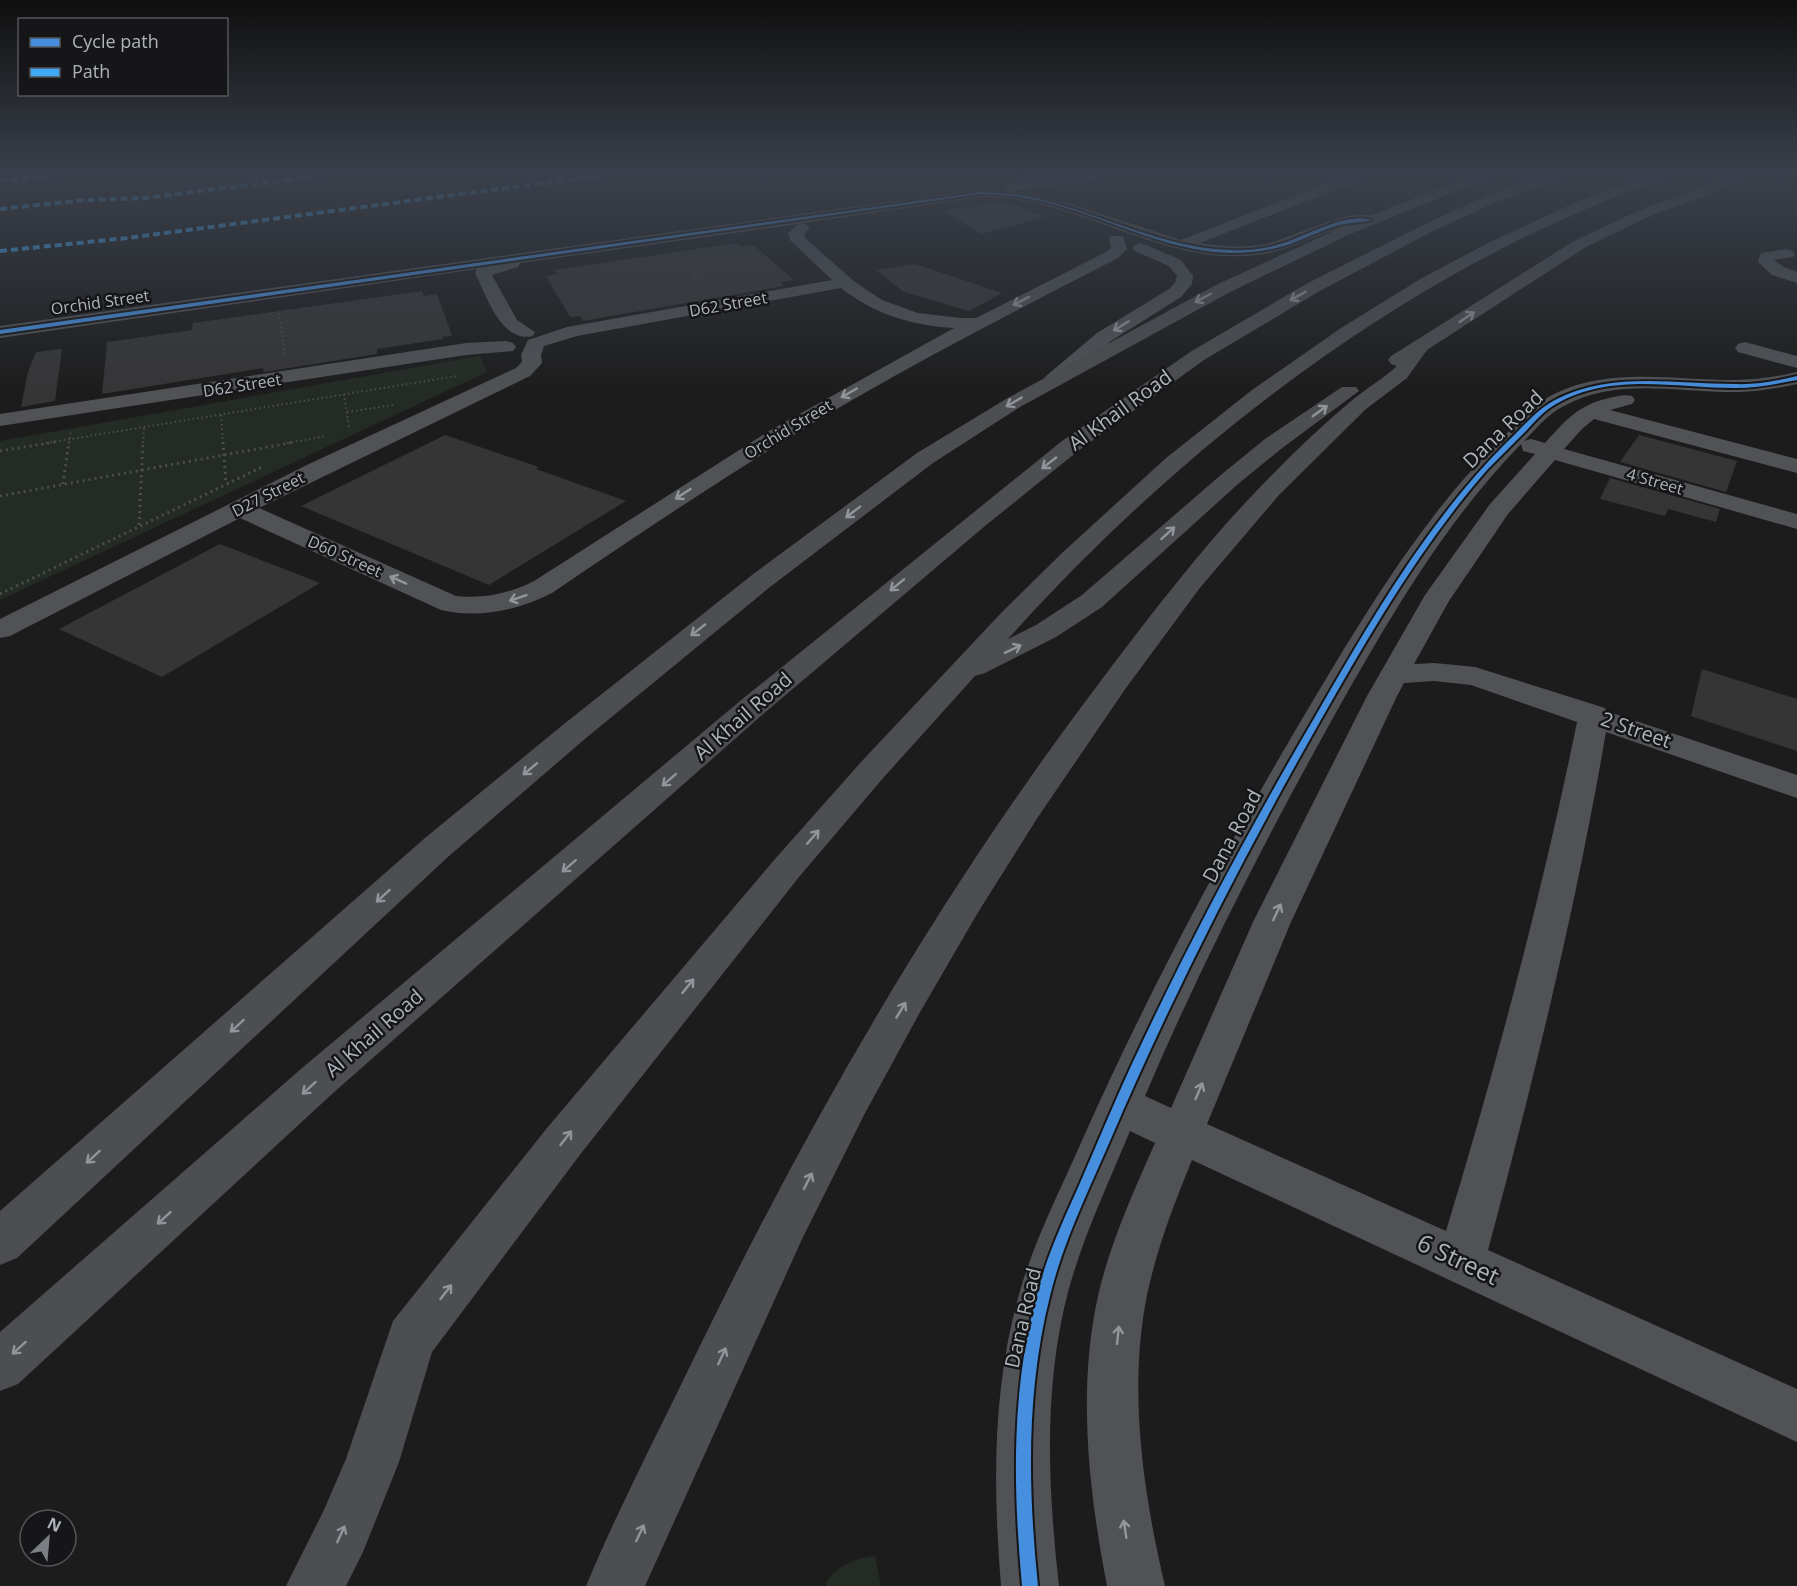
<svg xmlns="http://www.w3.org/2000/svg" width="1797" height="1586" font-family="'Open Sans',sans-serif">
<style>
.green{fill:#242b24}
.building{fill:#353536}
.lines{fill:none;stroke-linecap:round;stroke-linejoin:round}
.path-far2{stroke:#4c4d50;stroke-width:1.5;stroke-dasharray:1.5 2;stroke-linecap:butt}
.path-far1{stroke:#4c4d50;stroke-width:2;stroke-dasharray:1.5 3;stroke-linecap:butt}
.path{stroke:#4c4d50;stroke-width:3;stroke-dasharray:2 4;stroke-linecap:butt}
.minor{fill:#505255;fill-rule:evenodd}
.highway{fill:#4d4e51;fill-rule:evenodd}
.quiet{stroke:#3fa9f5;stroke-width:4;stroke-dasharray:7 4;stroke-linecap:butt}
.cycleway-casing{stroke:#161618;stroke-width:4}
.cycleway{fill:#468fdf;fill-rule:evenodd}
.oneway{stroke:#91959b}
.oneway2{stroke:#92979c}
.labels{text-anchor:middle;stroke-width:5;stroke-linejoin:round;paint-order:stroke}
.far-street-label{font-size:16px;fill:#aeb4bb;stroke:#161618}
.street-label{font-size:20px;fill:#aeb4bb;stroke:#161618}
.near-street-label{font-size:24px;fill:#aeb4bb;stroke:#161618}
</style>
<rect width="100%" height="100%" fill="#1c1c1c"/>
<g class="green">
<polygon points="480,356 487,372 0,600 0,441"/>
<path d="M875 1556 881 1586H825C833 1567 855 1558 875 1556Z"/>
</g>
<g class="building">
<polygon points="1004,201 1045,217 981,234 944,211"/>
<polygon points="737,243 741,247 753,245 794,280 780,282 784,286 583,321 580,316 570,317 546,276 557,274 554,270"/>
<polygon points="915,264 1002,293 969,311 904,292 876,270"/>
<polygon points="422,291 424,296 437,294 452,336 442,337 443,339 377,349 377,354 264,372 263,368 102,394 107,342 192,330 193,323"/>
<polygon points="62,349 55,401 21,407 28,372 36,352"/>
<polygon points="445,435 539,467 536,469 626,501 489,585 301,506"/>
<polygon points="1639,435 1737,461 1726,492 1620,462"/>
<polygon points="1610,478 1720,509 1716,522 1668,509 1665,516 1600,499"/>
<polygon points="220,544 320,583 162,677 59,629"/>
<polygon points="1702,669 1797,699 1797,751 1691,716"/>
</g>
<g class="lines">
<polyline class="path-far2" points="678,257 707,286"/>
<g class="path-far1">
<polyline points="279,313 285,356"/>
<polyline points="344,394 349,428"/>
<polyline points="347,412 393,405"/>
<polyline points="221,415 223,443"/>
<polyline points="46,443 457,376"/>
<polyline points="69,443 71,430"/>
<polyline points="143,443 144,427"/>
<polyline points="287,443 327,436"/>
</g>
<g class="path">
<polyline points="223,442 226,484"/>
<polyline points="0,451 55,442"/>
<polyline points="63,484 69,442"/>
<polyline points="0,496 295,442"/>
<polyline points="139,525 143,442"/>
<polyline points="0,594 264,466"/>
</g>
<g class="minor">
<path d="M1083 173H1119L1112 177 1015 191 1071 204 1181 240 1353 173H1372L1370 176 1200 243C1222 247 1244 248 1266 244 1288 240 1361 201 1378 220 1372 227 1345 226 1334 230 1308 239 1284 252 1256 255 1178 264 1109 220 1035 203 1017 199 999 198 981 197L803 223 810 227 804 234 805 238 855 282 882 300 918 313 961 318H976L1106 252 1111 248 1109 239 1111 236H1123L1127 249 1118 258C1029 304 940 349 854 399 750 459 651 526 552 593 519 610 479 619 441 610L240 518 10 636 0 638V619L311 463 516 368 522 362 521 355 528 340 567 327 832 280 790 240 788 233 798 224 520 263 518 267 492 275 517 320 535 332 533 336C501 344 486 294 475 273L477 269 0 338V326L981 189 1007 190 1005 187 1007 184 1012 183ZM841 288C874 314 913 326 954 328L769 431 534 581C508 594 484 599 456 596L259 508 530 376 542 363 541 355 544 346 577 336Z"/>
<polygon points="1141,243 1181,260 1193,276 1192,284 1181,297 1111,341 1060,384 1046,384 1043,380 1046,376 1097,333 1169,289 1175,283 1177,276 1169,266 1135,251 1133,248 1135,245"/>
<polygon points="1787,249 1793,251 1795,254 1793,257 1774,260 1784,267 1797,272 1797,283 1772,275 1758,262 1761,253"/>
<polygon points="506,341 513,343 516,347 513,351 466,355 0,426 0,414 466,343"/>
<polygon points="1745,342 1797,356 1797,368 1738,352 1735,348 1738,344"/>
<path d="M1797 372V384C1777 388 1758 392 1738 392 1679 393 1616 376 1562 407 1547 415 1536 429 1524 441L1531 439 1545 443C1566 420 1578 405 1609 398 1618 396 1624 394 1632 396L1635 400 1632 404 1610 410 1797 459V473L1594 419 1582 429 1564 449 1797 514V529L1555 460 1508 514 1449 601 1414 664 1434 663 1475 667 1605 708 1606 711 1797 775V798L1606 732C1576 907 1534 1079 1488 1250L1797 1389V1442L1192 1160C1174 1204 1157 1248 1147 1295 1128 1390 1143 1492 1165 1586H1107C1089 1492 1077 1391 1098 1296 1110 1243 1133 1193 1155 1143L1130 1131C1108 1184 1083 1237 1068 1292 1043 1388 1048 1489 1059 1586H1001C993 1488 992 1387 1020 1291 1035 1238 1062 1187 1084 1136 1146 997 1218 862 1295 731 1340 655 1385 578 1439 509 1461 481 1484 456 1509 431 1520 420 1531 408 1545 399 1602 365 1671 380 1734 380 1755 380 1776 377 1797 372ZM1521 444 1523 451 1535 454 1490 504 1425 595 1367 696 1253 922 1171 1108 1145 1096C1199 969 1262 846 1329 725 1385 626 1441 526 1521 444ZM1434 681 1471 685 1577 722C1542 894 1497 1063 1446 1231L1207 1124 1291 922 1397 696 1404 683Z"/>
</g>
<g class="highway">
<polygon points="1476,173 1495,173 1493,176 1348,235 1230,292 1020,407 933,463 770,587 586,738 449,856 17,1258 0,1265 0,1211 425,838 564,724 752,575 917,453 1006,399 1218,284 1338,229"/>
<polygon points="1547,173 1566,173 1564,176 1498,201 1433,231 1318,292 1204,360 1078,451 985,526 762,715 332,1094 18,1384 0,1391 0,1332 302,1068 740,701 1062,441 1190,352 1306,284 1423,225 1488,195"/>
<path d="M1651 173H1670L1668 176C1611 198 1555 221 1501 249 1315 345 1148 483 1008 639L1036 625 1082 595 1222 474 1265 439 1342 387H1356L1359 391 1281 449 1238 484 1102 607 1056 637 985 673 975 676 884 777 799 877 579 1156 432 1352 399 1462 363 1552 346 1586H286L323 1512 346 1459 393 1321 547 1128 775 859 862 761 1002 612 1062 553 1166 458 1252 390 1341 328 1422 278 1490 242 1579 201Z"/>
<path d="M1738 173H1757L1755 176 1648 217 1586 247 1427 350 1407 378 1366 409 1279 495 1199 589 1126 688 1038 817 977 914 919 1014 864 1115 803 1237 645 1586H586C618 1509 658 1433 694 1358 808 1123 937 898 1094 690 1138 631 1184 571 1233 516 1270 476 1308 437 1350 402 1365 389 1383 379 1397 366L1391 364 1388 360 1391 356 1574 241 1638 211Z"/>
</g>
<g class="quiet">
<polyline points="0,181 78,173"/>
<polyline points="0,209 86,200 144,198 344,173"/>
<polyline points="0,251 127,238 621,173"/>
</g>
<g class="cycleway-casing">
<g id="cycleway">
<path d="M981 192C1001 193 1021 194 1040 199 1104 215 1164 248 1230 250 1247 251 1264 249 1280 244 1307 236 1344 212 1372 220 1361 223 1348 222 1336 226 1323 230 1311 236 1298 241 1276 250 1254 253 1230 253 1161 251 1102 214 1036 200 1017 196 1000 195 981 194L0 334V330Z"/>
<path d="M1797 376V380C1776 384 1756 388 1735 388 1675 388 1611 372 1556 404 1545 410 1536 420 1527 430 1514 443 1501 456 1488 469 1422 544 1371 632 1322 718 1244 855 1172 996 1110 1141 1088 1192 1063 1242 1050 1296 1026 1391 1028 1489 1038 1586H1022C1013 1488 1011 1389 1037 1294 1047 1255 1064 1219 1080 1183 1097 1144 1113 1105 1131 1066 1187 946 1249 829 1316 715 1371 619 1428 521 1507 442 1522 428 1536 410 1555 400 1611 371 1673 384 1734 384 1756 385 1776 381 1797 376Z"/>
</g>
</g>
<use href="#cycleway" class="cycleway"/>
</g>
<defs><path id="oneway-shaft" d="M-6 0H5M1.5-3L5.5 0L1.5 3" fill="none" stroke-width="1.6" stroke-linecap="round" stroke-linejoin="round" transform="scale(1.5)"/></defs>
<g class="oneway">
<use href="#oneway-shaft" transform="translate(1298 296) rotate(151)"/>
<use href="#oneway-shaft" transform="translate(1203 298) rotate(152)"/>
<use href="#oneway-shaft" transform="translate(1467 317) rotate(-34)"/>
<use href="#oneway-shaft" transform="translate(1014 402) rotate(150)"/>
<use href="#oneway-shaft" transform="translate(1320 411) rotate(-36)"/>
<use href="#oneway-shaft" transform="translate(1049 463) rotate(142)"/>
<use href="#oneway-shaft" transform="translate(853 512) rotate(143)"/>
<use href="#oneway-shaft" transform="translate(1168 533) rotate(-42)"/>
<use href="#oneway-shaft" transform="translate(897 585) rotate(141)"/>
<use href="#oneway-shaft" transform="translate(698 630) rotate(142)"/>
<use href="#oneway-shaft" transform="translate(1013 649) rotate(-26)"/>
<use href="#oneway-shaft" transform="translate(530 769) rotate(140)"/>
<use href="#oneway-shaft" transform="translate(669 780) rotate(139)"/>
<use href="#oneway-shaft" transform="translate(813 837) rotate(-49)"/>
<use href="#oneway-shaft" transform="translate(569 866) rotate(139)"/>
<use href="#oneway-shaft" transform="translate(383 896) rotate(138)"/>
<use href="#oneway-shaft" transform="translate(688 986) rotate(-51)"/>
<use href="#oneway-shaft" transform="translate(901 1010) rotate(-59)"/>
<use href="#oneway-shaft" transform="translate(237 1026) rotate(138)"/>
<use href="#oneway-shaft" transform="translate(309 1088) rotate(138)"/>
<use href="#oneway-shaft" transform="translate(566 1138) rotate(-52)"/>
<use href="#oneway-shaft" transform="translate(93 1157) rotate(138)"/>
<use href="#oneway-shaft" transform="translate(808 1181) rotate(-63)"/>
<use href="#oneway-shaft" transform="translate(164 1218) rotate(138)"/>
<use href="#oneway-shaft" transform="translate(446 1292) rotate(-52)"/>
<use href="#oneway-shaft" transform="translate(19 1348) rotate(138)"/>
<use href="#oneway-shaft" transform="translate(722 1356) rotate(-65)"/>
<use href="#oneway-shaft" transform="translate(640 1533) rotate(-65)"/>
<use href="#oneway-shaft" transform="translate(341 1534) rotate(-65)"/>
</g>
<g class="oneway2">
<use href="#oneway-shaft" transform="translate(1021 301) rotate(153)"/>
<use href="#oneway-shaft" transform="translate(1121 326) rotate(148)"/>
<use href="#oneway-shaft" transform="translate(849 393) rotate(150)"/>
<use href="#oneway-shaft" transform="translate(683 494) rotate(147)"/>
<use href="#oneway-shaft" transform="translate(398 580) rotate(-156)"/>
<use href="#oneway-shaft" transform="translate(518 598) rotate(161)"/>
<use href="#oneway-shaft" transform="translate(1277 912) rotate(-65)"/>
<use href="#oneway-shaft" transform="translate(1199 1091) rotate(-67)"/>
<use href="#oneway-shaft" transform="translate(1118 1335) rotate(-84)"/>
<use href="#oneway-shaft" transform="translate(1125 1529) rotate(-99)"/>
</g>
<linearGradient id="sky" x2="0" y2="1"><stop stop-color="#0f0f0f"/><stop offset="0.44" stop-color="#3a404b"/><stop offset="1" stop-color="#3a404b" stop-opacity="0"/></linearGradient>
<rect width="1797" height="395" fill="url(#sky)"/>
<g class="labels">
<g class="far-street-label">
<text transform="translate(100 302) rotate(-8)" y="6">Orchid Street</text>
<text transform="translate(728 304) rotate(-10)" y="6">D62 Street</text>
<text transform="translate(242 385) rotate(-9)" y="6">D62 Street</text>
<text transform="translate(788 429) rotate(-31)" y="6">Orchid Street</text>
<text transform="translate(1655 481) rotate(16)" y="6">4 Street</text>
<text transform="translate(268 494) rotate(-27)" y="6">D27 Street</text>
<text transform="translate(345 556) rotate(24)" y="6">D60 Street</text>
</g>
<g class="street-label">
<text transform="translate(1120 410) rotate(-36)" y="7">Al Khail Road</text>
<text transform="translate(1503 429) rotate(-44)" y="7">Dana Road</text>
<text transform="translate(743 716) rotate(-41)" y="7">Al Khail Road</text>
<text transform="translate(1636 730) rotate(19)" y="7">2 Street</text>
<text transform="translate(1232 836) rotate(-62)" y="7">Dana Road</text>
<text transform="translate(374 1033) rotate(-41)" y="7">Al Khail Road</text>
<text transform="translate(1023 1318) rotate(-77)" y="7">Dana Road</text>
</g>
<g class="near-street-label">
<text transform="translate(1458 1260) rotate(25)" y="8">6 Street</text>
</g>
</g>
<rect x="18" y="18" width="210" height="78" fill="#161618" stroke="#535559" stroke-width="1.5"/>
<rect x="30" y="38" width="30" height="9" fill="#468fdf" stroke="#535559" stroke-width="1.5"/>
<text x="72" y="48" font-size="18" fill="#aeb4bb">Cycle path</text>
<rect x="30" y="68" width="30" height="9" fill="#3fa9f5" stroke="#535559" stroke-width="1.5"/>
<text x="72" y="78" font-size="18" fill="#aeb4bb">Path</text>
<g transform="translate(48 1538) rotate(26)"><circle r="28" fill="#161618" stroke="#535559" stroke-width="1.5"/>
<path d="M0-4.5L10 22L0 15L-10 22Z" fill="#7b7f83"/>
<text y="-9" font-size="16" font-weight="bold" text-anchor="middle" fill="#aeb4bb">N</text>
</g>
</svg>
